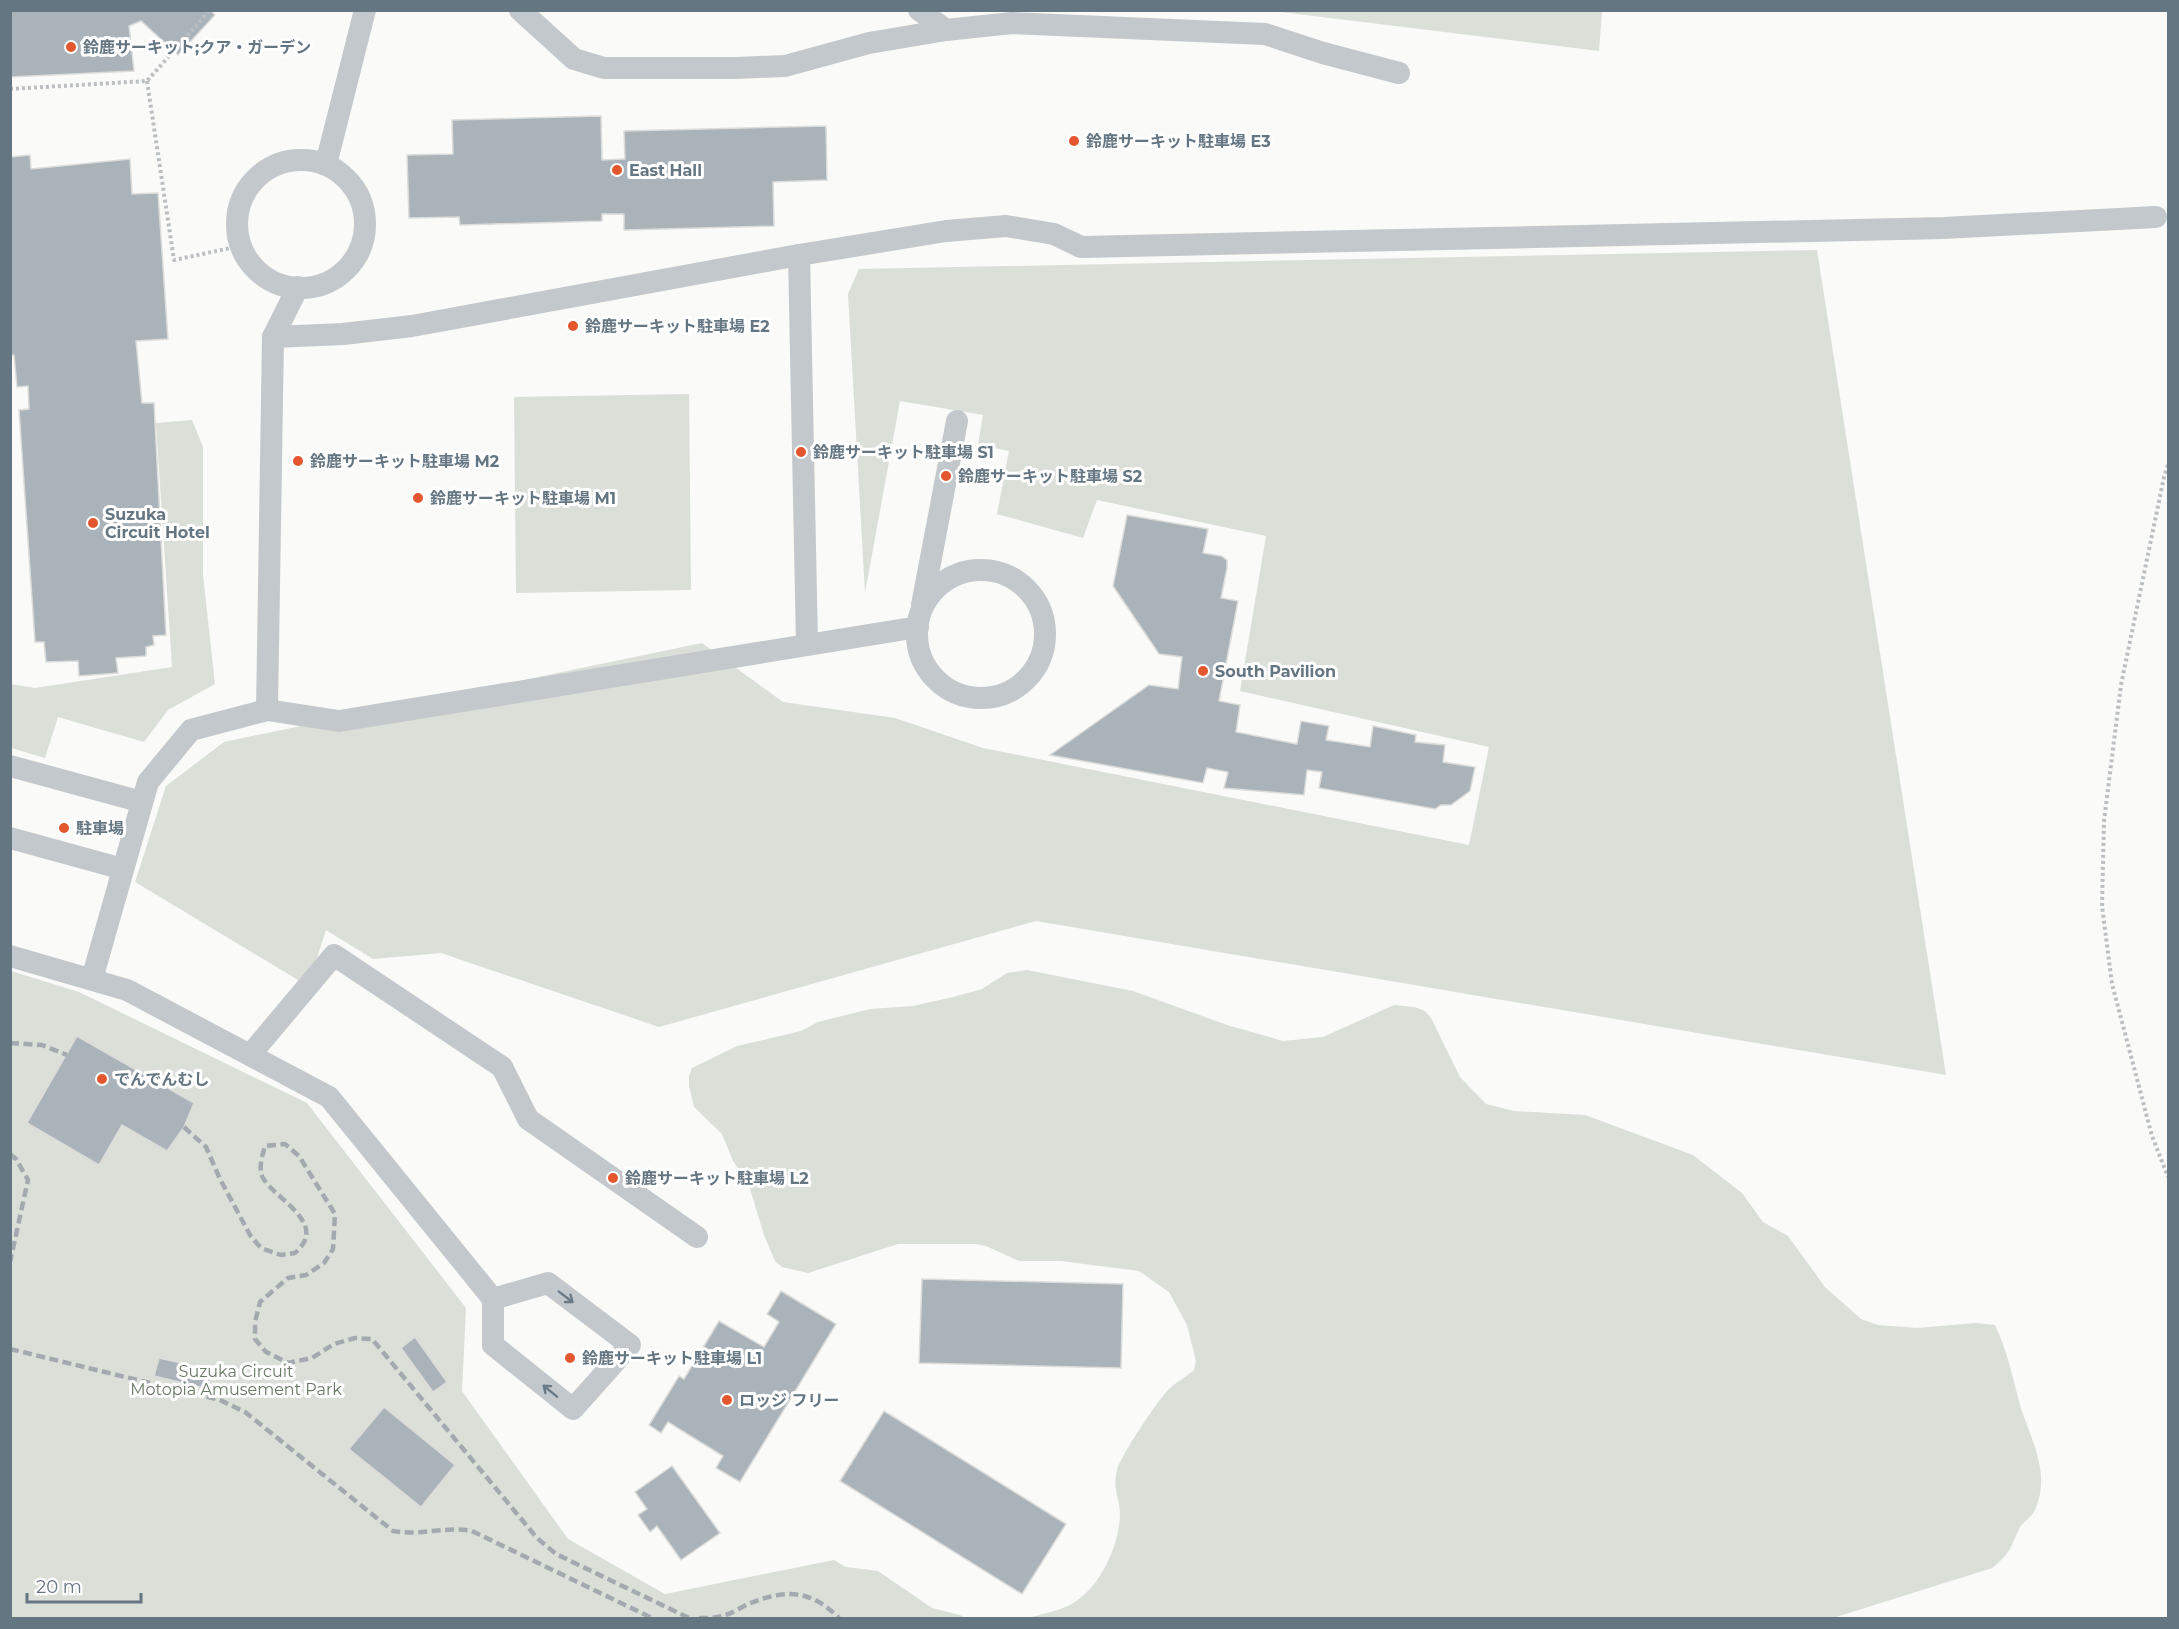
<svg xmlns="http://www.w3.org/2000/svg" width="2179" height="1629" font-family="Montserrat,'Noto Sans JP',sans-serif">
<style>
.green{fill:#dadfd7}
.building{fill:#aab3b9;stroke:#dcdcda;stroke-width:1.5}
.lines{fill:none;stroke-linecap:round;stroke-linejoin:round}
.path{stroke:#bbbfc2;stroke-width:4;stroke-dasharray:3 3;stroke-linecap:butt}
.service{stroke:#c3c8cc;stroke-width:22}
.rail{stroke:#a2aab0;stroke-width:4.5;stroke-dasharray:9 4.5;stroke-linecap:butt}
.oneway{stroke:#6a7a87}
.poi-dot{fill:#e4572e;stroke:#fff;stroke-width:2}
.labels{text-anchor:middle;stroke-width:6;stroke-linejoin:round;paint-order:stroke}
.poi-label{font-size:16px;font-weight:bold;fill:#657683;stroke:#fff;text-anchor:start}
.park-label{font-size:16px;fill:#687a64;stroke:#fff}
</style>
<rect width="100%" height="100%" fill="#fafaf8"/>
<g class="green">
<polygon points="1273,11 1602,11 1599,51"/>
<polygon points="1817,250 1946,1075 1036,921 659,1027 441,953 373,959 326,930 308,986 135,882 166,786 224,742 702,643 783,702 895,718 983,748 1469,845 1489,747 1240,691 1266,536 1097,500 1083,538 997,514 1009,451 978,445 983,415 900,401 865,593 848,294 859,269"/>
<polygon points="689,394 691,590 516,593 514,397"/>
<polygon points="192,420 203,447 203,575 215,684 168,710 144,742 58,717 45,758 11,748 11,684 35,688 172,667 156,423"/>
<path d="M1027 970 1133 991 1227 1025 1283 1041 1323 1037 1394 1005 1414 1007 1425 1011 1431 1018 1460 1077 1486 1104 1514 1111 1585 1115 1693 1155 1742 1193 1763 1222 1788 1236 1825 1287 1861 1319 1878 1325 1917 1328 1976 1323 1995 1325C2008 1352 2013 1380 2021 1408 2032 1442 2051 1474 2035 1510 2032 1517 2024 1521 2020 1527 2009 1549 2013 1551 1992 1568L1833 1618H1028C1045 1613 1066 1610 1079 1599 1103 1581 1119 1544 1120 1515 1120 1497 1112 1491 1117 1470 1120 1457 1158 1400 1168 1390 1176 1382 1186 1377 1194 1370L1196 1361 1187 1325 1169 1292 1139 1271 1061 1261H1019L986 1246 976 1244H898L808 1273 782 1267 775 1261 764 1235 748 1182 733 1161 722 1134 694 1107 689 1086V1076L692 1068 737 1046 801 1031 818 1022 870 1009 913 1006 953 997 982 989 1007 973Z"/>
<polygon points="11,971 79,992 307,1103 466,1308 462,1391 568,1539 665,1594 834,1560 846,1567 878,1571 932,1608 960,1615 966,1618 11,1618"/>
</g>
<g class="building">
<polygon points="10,10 210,10 215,15 178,55 141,21 129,26 134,71 10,77"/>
<polygon points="601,116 602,160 625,159 624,131 826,126 827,180 773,182 774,226 624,230 624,214 602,214 602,221 460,225 459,217 409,218 407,155 453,154 452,120"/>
<polygon points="30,155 31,169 130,159 132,194 158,193 168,339 136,341 142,403 154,403 166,635 153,636 154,645 146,647 146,656 116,658 118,673 79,676 78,661 46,662 44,642 35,642 19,410 29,409 28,386 17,387 14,355 10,355 10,157"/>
<polygon points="1127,515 1208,529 1203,553 1221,556 1227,560 1227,568 1221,598 1238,601 1219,701 1240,705 1236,732 1297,744 1301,721 1329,726 1326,740 1370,747 1373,726 1416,735 1415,742 1445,745 1443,762 1475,767 1470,791 1451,805 1441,805 1435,809 1319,788 1322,772 1307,770 1304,795 1224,788 1228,772 1207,768 1203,783 1050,755 1149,685 1178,689 1182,657 1159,654 1113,586"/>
<polygon points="77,1036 194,1103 184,1127 167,1151 122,1125 99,1165 27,1123"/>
<polygon points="922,1279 1123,1284 1121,1368 919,1363"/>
<polygon points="781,1291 836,1324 740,1482 716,1468 723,1456 668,1422 661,1433 649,1425 679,1376 684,1379 719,1321 764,1347 779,1322 767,1314"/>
<polygon points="415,1337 447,1382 433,1392 401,1348"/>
<polygon points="159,1358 212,1370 208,1389 154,1376"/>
<polygon points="384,1407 455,1465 421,1507 349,1449"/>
<polygon points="884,1411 1066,1524 1022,1594 840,1481"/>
<polygon points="672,1466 720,1533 681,1560 657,1526 650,1532 638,1515 647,1509 635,1492"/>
</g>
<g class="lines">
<g class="path">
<polyline points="147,81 174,260 240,246"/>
<polyline points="10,89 147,81 210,10"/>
<polyline points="2168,465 2164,477 2121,685 2104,821 2102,906 2112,984 2152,1136 2168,1177"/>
</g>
<g class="service">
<polyline points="520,10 574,59 604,68 736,68 785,66 869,43 946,30 1012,23 1265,34 1323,53 1399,73"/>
<polyline points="919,10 946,30"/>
<circle cx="301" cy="224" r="64"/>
<polyline points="326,164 365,10"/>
<polyline points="799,255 807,644"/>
<polyline points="273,337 298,287"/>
<circle cx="981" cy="634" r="64"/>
<polyline points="922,605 957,421"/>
<polyline points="267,710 339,721 918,627"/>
<polyline points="10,766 142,802"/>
<polyline points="10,838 123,869"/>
<polyline points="10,956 127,990 329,1097 493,1299 493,1345 573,1409 630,1345 548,1283 493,1299"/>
<polyline points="92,979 148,782 191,730 267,710 273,337 343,334 412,326 799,255 946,231 1006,226 1054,234 1081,247 1944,228 2156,217"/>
<polyline points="250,1055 334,955 502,1067 528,1119 697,1237"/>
</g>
<g class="rail">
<polyline points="10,1043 42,1045 67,1055"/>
<path d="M184 1127 206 1147 220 1179 250 1235 261 1248 281 1255 295 1253C298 1250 302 1246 304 1242 317 1218 273 1196 263 1178 258 1169 262 1156 265 1146L285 1144 299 1156 335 1214 333 1249 324 1263 306 1275 288 1278 260 1302 255 1322V1339L266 1352 288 1363 312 1358 334 1344 355 1338 372 1339 537 1538 556 1554 689 1618"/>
<polyline points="10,1154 16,1159 28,1180 10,1262"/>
<path d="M10 1349 220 1400 245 1412 393 1531C420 1536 445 1526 472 1531L652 1618"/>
<path d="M699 1618C707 1618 715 1618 722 1616 731 1614 740 1608 748 1604 786 1589 810 1589 839 1618"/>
</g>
</g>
<defs><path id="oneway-shaft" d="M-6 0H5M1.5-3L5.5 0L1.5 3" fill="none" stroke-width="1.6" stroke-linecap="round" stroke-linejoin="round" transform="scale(1.5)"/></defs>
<g class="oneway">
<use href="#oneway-shaft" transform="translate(566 1297) rotate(37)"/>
<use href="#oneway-shaft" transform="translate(550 1391) rotate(-141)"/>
</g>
<g class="poi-dot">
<circle cx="71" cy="47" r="6"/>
<circle cx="1074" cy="141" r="6"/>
<circle cx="617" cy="170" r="6"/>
<circle cx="573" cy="326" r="6"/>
<circle cx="801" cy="452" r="6"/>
<circle cx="298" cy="461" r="6"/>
<circle cx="946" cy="476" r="6"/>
<circle cx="418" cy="498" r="6"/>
<circle cx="93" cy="523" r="6"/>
<circle cx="1203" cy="671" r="6"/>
<circle cx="64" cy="828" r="6"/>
<circle cx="102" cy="1079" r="6"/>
<circle cx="613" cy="1178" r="6"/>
<circle cx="570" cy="1358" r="6"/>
<circle cx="727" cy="1400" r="6"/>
</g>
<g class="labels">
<g class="poi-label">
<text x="83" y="53">鈴鹿サーキット;クア・ガーデン</text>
<text x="1086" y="147">鈴鹿サーキット駐車場 E3</text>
<text x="629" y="176">East Hall</text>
<text x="585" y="332">鈴鹿サーキット駐車場 E2</text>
<text x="813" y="458">鈴鹿サーキット駐車場 S1</text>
<text x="310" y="467">鈴鹿サーキット駐車場 M2</text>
<text x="958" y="482">鈴鹿サーキット駐車場 S2</text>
<text x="430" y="504">鈴鹿サーキット駐車場 M1</text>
<text x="105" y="520">Suzuka<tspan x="105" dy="18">Circuit Hotel</tspan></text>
<text x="1215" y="677">South Pavilion</text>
<text x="76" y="834">駐車場</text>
<text x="114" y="1085">でんでんむし</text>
<text x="625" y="1184">鈴鹿サーキット駐車場 L2</text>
<text x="582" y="1364">鈴鹿サーキット駐車場 L1</text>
<text x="739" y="1406">ロッジ フリー</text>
</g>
<g class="park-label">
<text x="236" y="1377">Suzuka Circuit<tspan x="236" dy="18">Motopia Amusement Park</tspan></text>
</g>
</g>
<rect width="2179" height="1629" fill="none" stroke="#657683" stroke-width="24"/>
<path d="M27 1593v9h114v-9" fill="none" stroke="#657683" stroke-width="3"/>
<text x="36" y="1593" font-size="18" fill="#657683" stroke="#ffffff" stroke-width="4.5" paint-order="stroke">20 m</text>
</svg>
